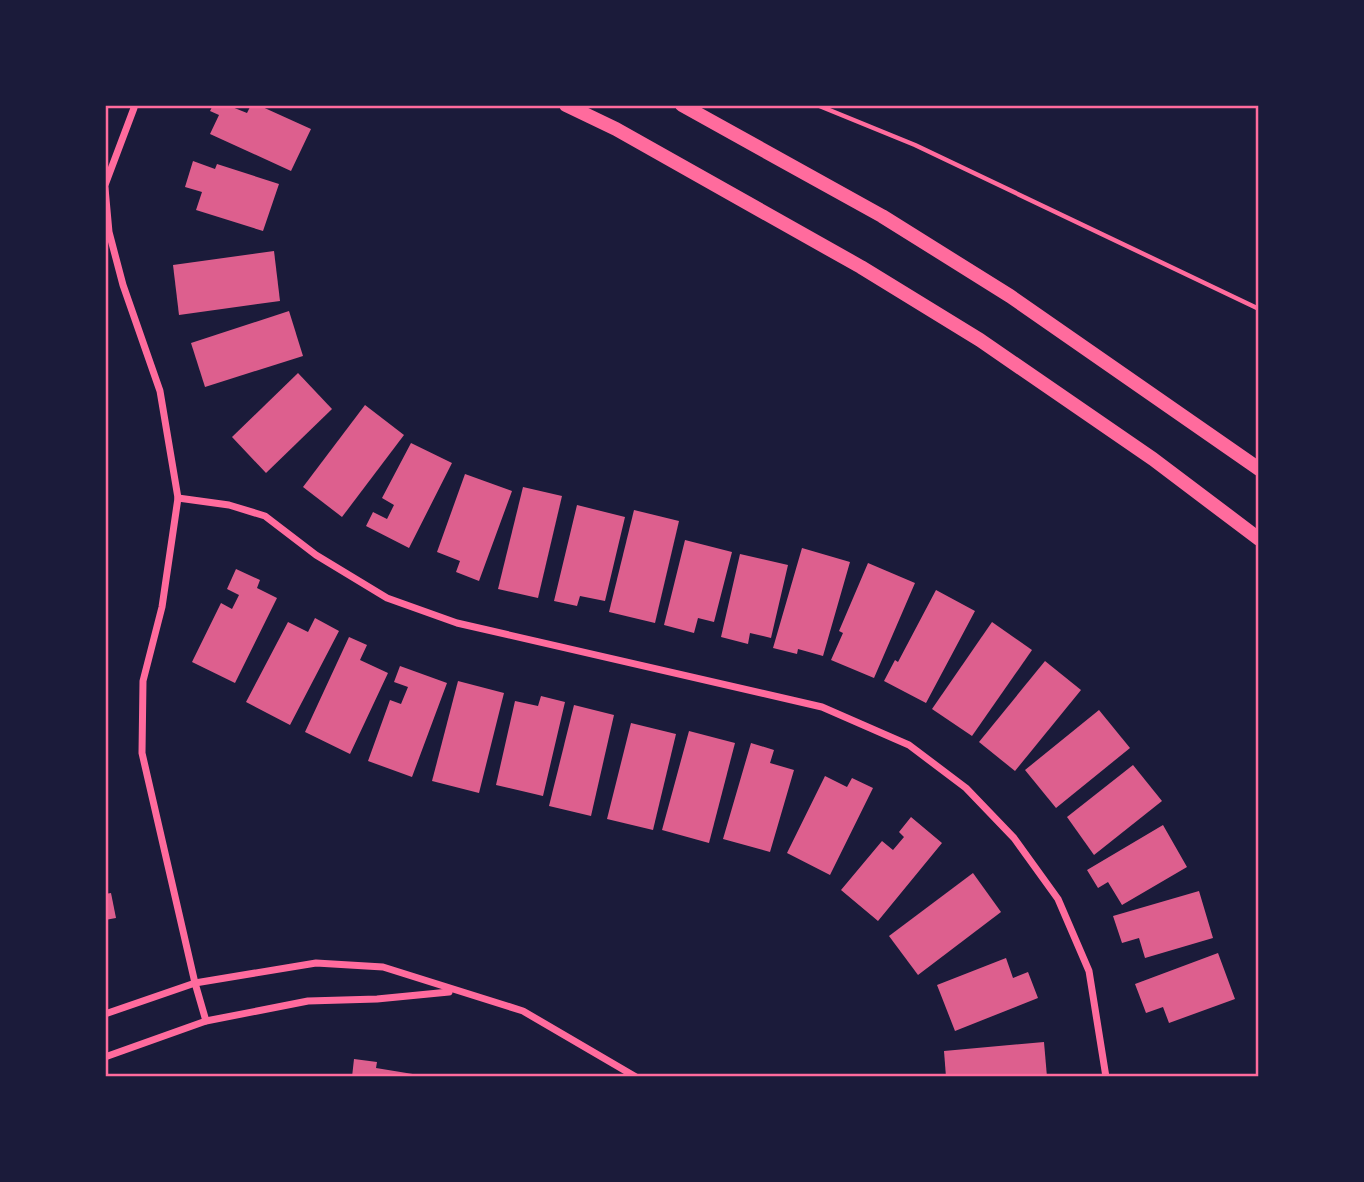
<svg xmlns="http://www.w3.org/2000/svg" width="1364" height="1182" font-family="'Golos Text',sans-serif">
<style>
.building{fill:#dd5f8e}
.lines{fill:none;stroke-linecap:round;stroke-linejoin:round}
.path{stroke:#ff6b9d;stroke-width:4.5}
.minor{stroke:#ff6b9d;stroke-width:7}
.secondary{stroke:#ff6b9d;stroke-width:14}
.neatline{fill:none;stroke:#ff6b9d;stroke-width:2.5}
</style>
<rect width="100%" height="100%" fill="#1b1b3a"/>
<g class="building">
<polygon points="213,105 232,105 232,107 247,113 251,105 258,105 311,129 291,171 210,134 219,115 210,111"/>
<polygon points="193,161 215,169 217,164 279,184 263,231 196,210 202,192 185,187"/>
<polygon points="274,251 280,301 179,315 173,265"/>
<polygon points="289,311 303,356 205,387 191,343"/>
<polygon points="298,373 332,409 266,473 232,437"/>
<polygon points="365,405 404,435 342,517 303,487"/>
<polygon points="411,443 452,463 409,548 366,526 373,512 387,519 394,505 382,498"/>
<polygon points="105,461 108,461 107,507 105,507"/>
<polygon points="465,474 512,491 479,581 456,572 460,561 437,552"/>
<polygon points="523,487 562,496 538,598 498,589"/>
<polygon points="577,505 625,517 605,601 580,596 577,606 554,601"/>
<polygon points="634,510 679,521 655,623 609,612"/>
<polygon points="685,540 732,552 714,622 698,618 694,633 664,625"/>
<polygon points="802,548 850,562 823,656 798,649 797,654 773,648"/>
<polygon points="740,554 788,565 771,638 750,633 748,644 721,637"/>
<polygon points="868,563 915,583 874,678 831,660 843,633 839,631"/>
<polygon points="236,569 260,580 257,588 277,598 235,683 192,662 221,603 232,609 239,595 227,589"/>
<polygon points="936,590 975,611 926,703 884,681 895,660 898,662"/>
<polygon points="315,618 339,631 290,725 246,702 288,622 308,632"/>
<polygon points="992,622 1032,650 972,736 932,709"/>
<polygon points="349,637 367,645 360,660 388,673 350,754 305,732"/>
<polygon points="1045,661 1081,690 1015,771 979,742"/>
<polygon points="400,666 447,683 412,777 368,761 390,700 401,704 408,687 394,682"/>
<polygon points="458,681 504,693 479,793 432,781"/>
<polygon points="541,696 565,702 543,796 496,785 515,701 538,706"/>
<polygon points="574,705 614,715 591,816 549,806"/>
<polygon points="1099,710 1130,748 1056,808 1025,770"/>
<polygon points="631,723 676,734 653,830 607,819"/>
<polygon points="689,731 735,743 709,843 662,830"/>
<polygon points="751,743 774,750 770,763 794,770 770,852 723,839"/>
<polygon points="1133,765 1162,801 1094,855 1067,817"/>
<polygon points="825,776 847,787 852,778 873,788 830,875 787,853"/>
<polygon points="911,817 942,843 878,921 841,890 882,841 893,850 904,837 899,832"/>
<polygon points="1163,825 1187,867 1122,905 1108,882 1098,888 1087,870"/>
<polygon points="973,873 1001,912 918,975 889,936"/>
<polygon points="1199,891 1213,938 1145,958 1139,938 1122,943 1113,916"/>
<polygon points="111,893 116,918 105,920 105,894"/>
<polygon points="1218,953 1235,999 1169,1023 1163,1007 1146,1013 1135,984"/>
<polygon points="1006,958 1013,978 1028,972 1038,998 955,1031 937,985"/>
<polygon points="1044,1042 1047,1077 946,1077 944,1051"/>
<polygon points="354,1059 377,1062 376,1068 431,1077 352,1077"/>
</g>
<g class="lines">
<polyline class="path" points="817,105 915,145 1259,309"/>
<g class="minor">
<polyline points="105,185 134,108"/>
<polyline points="105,188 109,232 123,285 160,391 178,498 162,607 143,681 142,753 195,983 206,1021"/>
<polyline points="178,498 229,505 265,516 316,555 387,598 457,623 822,707 909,745 966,788 1014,838 1058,899 1089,971 1106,1077"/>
<polyline points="105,1014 195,983 316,963 383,967 523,1011 636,1077"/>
<polyline points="105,1057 206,1021 308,1001 377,999 449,992"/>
</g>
<g class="secondary">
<polyline points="566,105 616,129 861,267 980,340 1153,459 1259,539"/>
<polyline points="682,105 882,216 1010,296 1259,469"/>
</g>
</g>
<rect width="1364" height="1182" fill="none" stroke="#1b1b3a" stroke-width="214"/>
<rect x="107" y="107" width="1150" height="968" class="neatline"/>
</svg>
